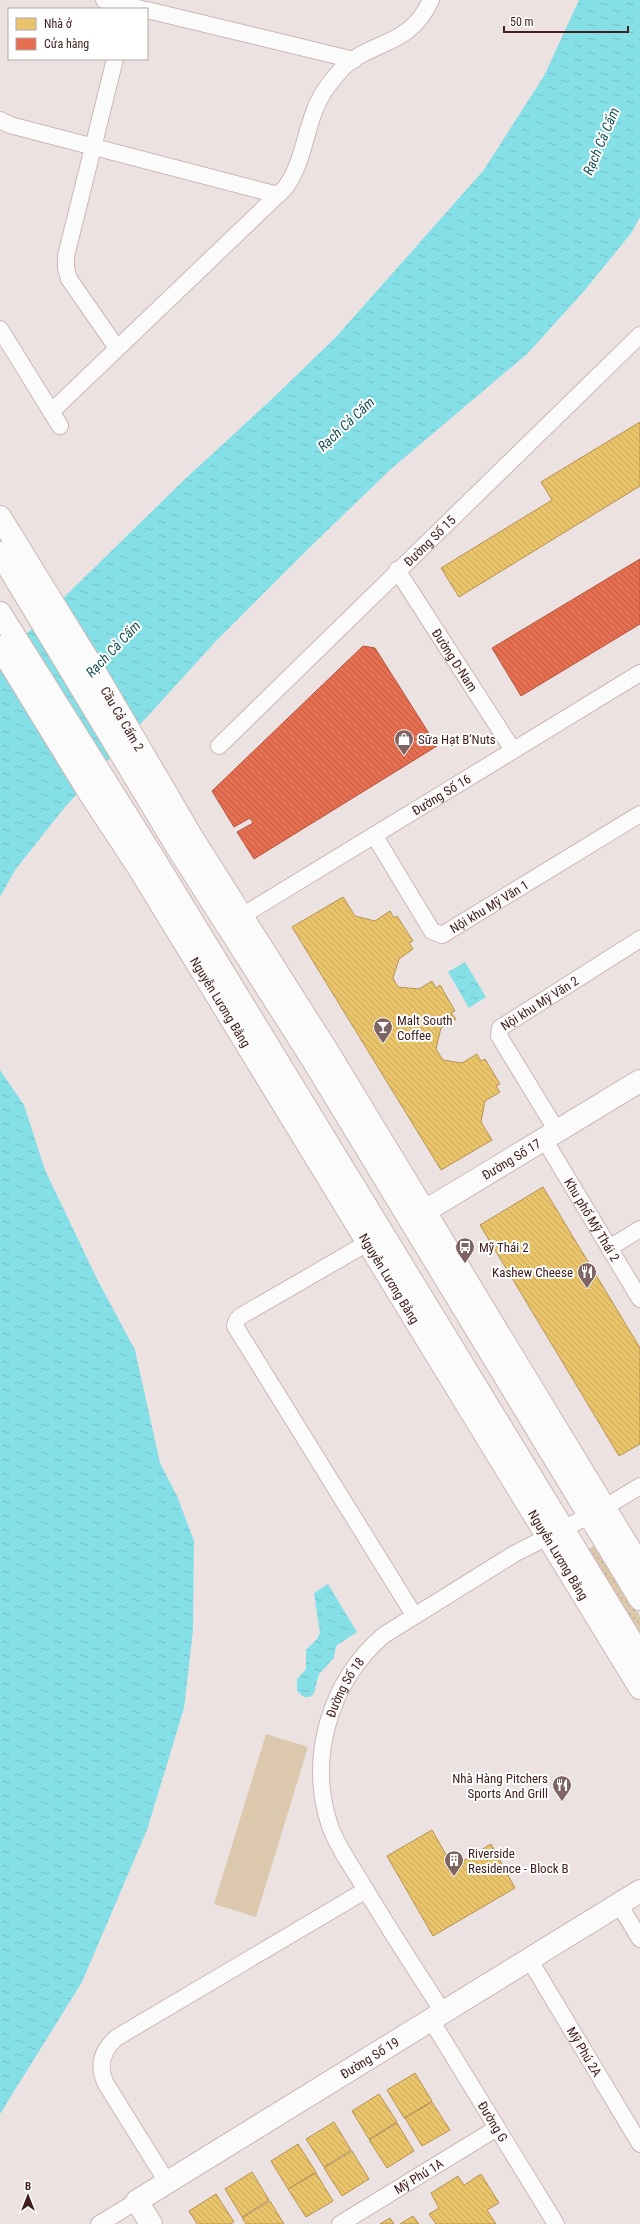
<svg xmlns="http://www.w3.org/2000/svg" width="640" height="2224" font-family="'Roboto Condensed',sans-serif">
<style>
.green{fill:url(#green-dots)}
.pitch{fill:#dcc9ad}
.water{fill:url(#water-ripples)}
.homes{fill:url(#homes-back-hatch);stroke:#b79354}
.shops{fill:url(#shops-back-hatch);stroke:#b65742}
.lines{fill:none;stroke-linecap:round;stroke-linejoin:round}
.street-casing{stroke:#ccb7b6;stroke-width:18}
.secondary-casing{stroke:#ccb7b6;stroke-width:24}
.street{stroke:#fcfbfb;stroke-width:16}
.secondary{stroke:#fcfbfb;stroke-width:22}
.labels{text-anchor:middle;stroke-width:4;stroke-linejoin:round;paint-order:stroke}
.street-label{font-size:13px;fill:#43201f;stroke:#fff}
.poi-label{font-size:13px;fill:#43201f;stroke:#fff;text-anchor:start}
.water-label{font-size:14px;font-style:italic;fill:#175156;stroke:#fff}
</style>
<defs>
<pattern id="green-dots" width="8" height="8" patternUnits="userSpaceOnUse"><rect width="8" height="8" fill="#dcc9ad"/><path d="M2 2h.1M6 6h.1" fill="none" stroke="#beac94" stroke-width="1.8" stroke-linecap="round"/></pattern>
<pattern id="water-ripples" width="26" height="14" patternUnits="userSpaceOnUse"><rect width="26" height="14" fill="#85dfe6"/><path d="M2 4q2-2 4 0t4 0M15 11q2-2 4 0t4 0" fill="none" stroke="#74bfc5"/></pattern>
<pattern id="homes-back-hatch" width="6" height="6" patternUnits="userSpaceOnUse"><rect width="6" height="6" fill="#e9c46a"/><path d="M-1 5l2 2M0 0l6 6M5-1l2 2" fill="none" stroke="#c9a85b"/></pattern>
<pattern id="shops-back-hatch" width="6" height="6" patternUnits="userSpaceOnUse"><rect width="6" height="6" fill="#e76f51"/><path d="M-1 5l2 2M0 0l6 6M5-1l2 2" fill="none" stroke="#bd5b43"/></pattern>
</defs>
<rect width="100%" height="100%" fill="#ede2e2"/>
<polygon class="green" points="593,1546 598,1548 640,1617 640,1637 588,1550"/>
<polygon class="pitch" points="266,1734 308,1747 256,1917 214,1904"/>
<g class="water">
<polygon points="579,0 640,0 640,217 632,232 585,290 528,353 391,469 310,547 216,641 65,807 15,870 0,897 0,660 185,479 273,398 336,337 483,171 544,76"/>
<polygon points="465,962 486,997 469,1008 448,972"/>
<polygon points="0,1070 24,1105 45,1170 97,1279 135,1350 160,1463 177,1496 194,1541 193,1630 184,1708 147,1830 82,1982 0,2114"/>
<polygon points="328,1584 357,1632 336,1646 334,1658 319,1674 314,1693 310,1697 304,1697 297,1691 297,1679 306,1669 306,1650 317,1639 320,1633 314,1593"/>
</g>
<g class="homes">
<polygon points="640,422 640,486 459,597 441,568 552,500 541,482"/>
<polygon points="343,897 355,916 375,921 390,911 394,918 397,916 413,941 409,943 413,949 399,959 393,978 395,982 398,987 419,989 432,981 436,988 440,985 455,1011 451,1013 456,1019 441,1028 436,1049 443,1060 462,1063 477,1054 481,1061 485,1059 500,1084 496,1086 500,1092 485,1101 481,1122 492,1140 441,1170 292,927"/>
<polygon points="543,1187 640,1348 640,1444 619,1456 480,1225"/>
<polygon points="432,1830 453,1867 491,1844 515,1888 433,1936 387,1856"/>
<polygon points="415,2073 432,2101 404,2118 387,2090"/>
<polygon points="379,2094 397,2122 369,2139 352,2111"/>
<polygon points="432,2102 450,2130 422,2146 405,2118"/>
<polygon points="334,2122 351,2150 324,2167 306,2139"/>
<polygon points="397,2123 414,2151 387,2168 369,2140"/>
<polygon points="298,2144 316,2172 288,2189 271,2161"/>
<polygon points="352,2151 369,2179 342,2196 324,2168"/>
<polygon points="252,2172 269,2200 242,2217 225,2189"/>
<polygon points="316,2173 333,2201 306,2217 288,2189"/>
<polygon points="481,2174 499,2203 487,2210 496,2224 436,2224 429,2214 439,2208 431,2193 458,2176 464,2185"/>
<polygon points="216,2194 234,2222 230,2224 197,2224 189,2211"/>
<polygon points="270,2201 284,2224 246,2224 242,2218"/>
<polygon points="413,2216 419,2224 400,2224"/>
<polygon points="390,2218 394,2224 380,2224"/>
</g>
<g class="shops">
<polygon points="640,559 640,624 521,696 492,648"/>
<polygon points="363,646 375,648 437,746 254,859 237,832 253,823 250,818 234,827 212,791"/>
</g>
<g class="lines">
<g class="street-casing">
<g id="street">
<polyline points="104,0 142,9"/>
<polyline points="147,10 354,60"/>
<polyline points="115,59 66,256 66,268 69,279 117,348"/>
<polyline points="0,120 10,125 278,195"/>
<polyline points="0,329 60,426"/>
<path d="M51 412 285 188C302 165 304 138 314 112 319 97 329 83 340 71 369 39 408 50 431 0"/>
<path id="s1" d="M397 570 513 750"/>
<path id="s2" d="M219 746 640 335"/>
<path id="s3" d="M374 835 432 931 442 935 640 814"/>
<path id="s4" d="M232 922 640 673"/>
<path id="s5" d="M557 1131 499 1036 500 1028 640 939"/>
<path id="s6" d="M544 1139 640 1299"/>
<polyline points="376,1238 241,1316 237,1320 235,1326 414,1615"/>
<polyline points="609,1248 640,1229"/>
<polyline points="619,1904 640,1939"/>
<path id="s7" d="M529 1959 640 2144"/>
<path id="s8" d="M443 2012C415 1969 387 1926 361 1882 350 1864 337 1846 330 1826 307 1758 330 1681 384 1635L514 1554 604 1508 640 1486"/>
<path id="s9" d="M431 2020 556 2224"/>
<path d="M167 2182 106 2084C97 2066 102 2051 116 2038L366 1890"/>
<polyline points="99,2224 137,2201"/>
<path id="s10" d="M340 2224 497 2128"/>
</g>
</g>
<g class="secondary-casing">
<g id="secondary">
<path id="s11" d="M0 517 87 658 193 839 328 1052 640 1566"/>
<polyline points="0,553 177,847 314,1062 640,1599"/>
<polyline points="0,613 155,860 640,1655"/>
<path id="s12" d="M0 647 90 794 140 870 640 1688"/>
<path id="s13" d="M412 1219 640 1081"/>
<path id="s14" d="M151 2224 137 2201 640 1891"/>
</g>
</g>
<use href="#street" class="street"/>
<use href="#secondary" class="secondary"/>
</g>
<defs>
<g id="shop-pin" transform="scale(1)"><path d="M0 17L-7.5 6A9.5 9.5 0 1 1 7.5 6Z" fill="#7e6463" stroke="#fff"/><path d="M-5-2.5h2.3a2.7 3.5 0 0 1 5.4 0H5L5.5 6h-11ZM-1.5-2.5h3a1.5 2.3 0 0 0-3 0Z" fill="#fff"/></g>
<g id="bar-pin" transform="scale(1)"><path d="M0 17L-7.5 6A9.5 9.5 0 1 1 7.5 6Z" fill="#7e6463" stroke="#fff"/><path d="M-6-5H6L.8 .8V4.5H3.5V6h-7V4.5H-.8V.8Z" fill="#fff"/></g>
<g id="bus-pin" transform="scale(1)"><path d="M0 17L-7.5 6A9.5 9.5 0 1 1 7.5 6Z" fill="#7e6463" stroke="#fff"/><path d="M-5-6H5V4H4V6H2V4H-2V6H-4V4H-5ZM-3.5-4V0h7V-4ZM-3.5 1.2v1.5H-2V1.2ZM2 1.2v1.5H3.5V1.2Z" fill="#fff"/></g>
<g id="restaurant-pin" transform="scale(1)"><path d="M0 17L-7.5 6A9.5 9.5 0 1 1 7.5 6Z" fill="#7e6463" stroke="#fff"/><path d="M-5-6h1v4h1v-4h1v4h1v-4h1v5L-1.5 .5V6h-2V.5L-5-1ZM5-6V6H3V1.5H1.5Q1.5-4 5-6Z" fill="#fff"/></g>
<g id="building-pin" transform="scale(1)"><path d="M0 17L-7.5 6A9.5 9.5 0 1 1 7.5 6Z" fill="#7e6463" stroke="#fff"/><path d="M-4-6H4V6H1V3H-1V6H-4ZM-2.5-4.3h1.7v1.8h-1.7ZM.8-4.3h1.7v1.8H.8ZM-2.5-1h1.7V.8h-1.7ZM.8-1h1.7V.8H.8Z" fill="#fff"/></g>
</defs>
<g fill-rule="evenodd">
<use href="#shop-pin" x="404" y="739"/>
<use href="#bar-pin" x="383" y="1027"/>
<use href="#bus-pin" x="465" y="1247"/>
<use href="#restaurant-pin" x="587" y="1272"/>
<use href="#restaurant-pin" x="562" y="1785"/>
<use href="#building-pin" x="454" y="1860"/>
</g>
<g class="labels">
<g class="street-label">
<text dy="5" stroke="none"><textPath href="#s2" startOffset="294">Đường Số 15</textPath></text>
<text dy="5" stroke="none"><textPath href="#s1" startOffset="107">Đường D-Nam</textPath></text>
<text dy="5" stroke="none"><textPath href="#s11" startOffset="236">Cầu Cả Cấm 2</textPath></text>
<text dy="5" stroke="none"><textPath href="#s4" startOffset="245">Đường Số 16</textPath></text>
<text dy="5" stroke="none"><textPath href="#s3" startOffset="178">Nội khu Mỹ Văn 1</textPath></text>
<text dy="5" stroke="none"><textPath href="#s12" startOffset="418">Nguyễn Lương Bằng</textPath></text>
<text dy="5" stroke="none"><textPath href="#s5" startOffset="166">Nội khu Mỹ Văn 2</textPath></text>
<text dy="5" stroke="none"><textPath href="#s13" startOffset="116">Đường Số 17</textPath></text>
<text dy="5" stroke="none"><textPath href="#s6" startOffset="94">Khu phố Mỹ Thái 2</textPath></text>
<text dy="5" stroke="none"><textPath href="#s12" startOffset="742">Nguyễn Lương Bằng</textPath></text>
<text dy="5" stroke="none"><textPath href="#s12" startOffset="1066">Nguyễn Lương Bằng</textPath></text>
<text dy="5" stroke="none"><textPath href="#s8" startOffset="362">Đường Số 18</textPath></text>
<text dy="5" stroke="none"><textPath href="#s7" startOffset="108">Mỹ Phú 2A</textPath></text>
<text dy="5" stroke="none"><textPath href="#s14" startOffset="300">Đường Số 19</textPath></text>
<text dy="5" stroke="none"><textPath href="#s9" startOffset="119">Đường G</textPath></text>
<text dy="5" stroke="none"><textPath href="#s10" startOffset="92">Mỹ Phú 1A</textPath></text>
</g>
<g class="poi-label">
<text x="418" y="744">Sữa Hạt B'Nuts</text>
<text x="397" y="1025">Malt South<tspan x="397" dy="15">Coffee</tspan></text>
<text x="479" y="1252">Mỹ Thái 2</text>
<text x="573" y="1277" text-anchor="end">Kashew Cheese</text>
<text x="548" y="1783" text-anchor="end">Nhà Hàng Pitchers<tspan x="548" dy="15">Sports And Grill</tspan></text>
<text x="468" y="1858">Riverside<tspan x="468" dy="15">Residence - Block B</tspan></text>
</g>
<g class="water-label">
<text transform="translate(601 141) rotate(-67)" y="5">Rạch Cả Cấm</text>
<text transform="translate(346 424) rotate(-43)" y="5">Rạch Cả Cấm</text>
<text transform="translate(113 649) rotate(-46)" y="5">Rạch Cả Cấm</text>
</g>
</g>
<rect x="8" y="8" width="140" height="52" fill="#ffffff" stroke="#b4a6a5"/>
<rect x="16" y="18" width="20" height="12" fill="#e9c46a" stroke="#b4a6a5"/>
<text x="44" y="28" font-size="12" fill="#43201f">Nhà ở</text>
<rect x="16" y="38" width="20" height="12" fill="#e76f51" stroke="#b4a6a5"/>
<text x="44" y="48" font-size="12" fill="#43201f">Cửa hàng</text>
<g transform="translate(28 2196)" stroke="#ffffff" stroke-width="3" paint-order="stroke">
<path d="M0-3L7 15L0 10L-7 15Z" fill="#43201f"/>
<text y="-6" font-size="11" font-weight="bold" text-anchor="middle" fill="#43201f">B</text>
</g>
<path d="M504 26v6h124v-6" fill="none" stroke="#43201f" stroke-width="2"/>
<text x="510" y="26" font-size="12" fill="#43201f" stroke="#ffffff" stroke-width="3" paint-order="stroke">50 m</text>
</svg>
